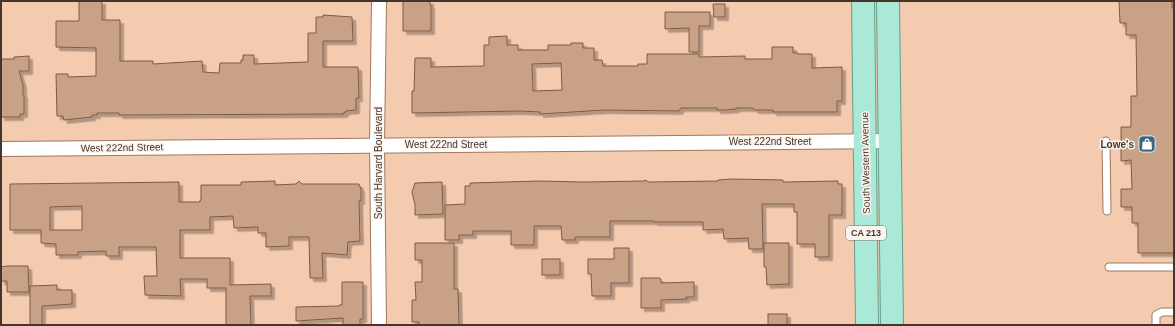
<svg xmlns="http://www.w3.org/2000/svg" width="1175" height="326" font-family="Helvetica,sans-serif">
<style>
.building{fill:#c9a187;stroke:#7e5a42;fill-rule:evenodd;filter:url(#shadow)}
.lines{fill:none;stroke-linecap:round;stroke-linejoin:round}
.lane-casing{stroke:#9e785f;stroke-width:9}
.street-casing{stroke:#9e785f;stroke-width:16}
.primary-casing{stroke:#62a08b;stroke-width:24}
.lane{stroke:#fff;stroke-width:7}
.street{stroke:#fff;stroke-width:14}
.primary{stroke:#aae8d8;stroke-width:22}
.labels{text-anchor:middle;stroke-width:3;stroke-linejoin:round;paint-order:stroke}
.shield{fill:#fcf4ee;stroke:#7d6e66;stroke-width:1}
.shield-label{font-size:9px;font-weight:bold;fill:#46352b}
.street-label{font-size:10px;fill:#46352b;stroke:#fcf4ee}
.poi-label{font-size:10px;font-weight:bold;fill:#46352b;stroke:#fcf4ee;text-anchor:end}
</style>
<defs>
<filter id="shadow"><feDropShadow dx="3.5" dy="3.5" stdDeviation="0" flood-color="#0004"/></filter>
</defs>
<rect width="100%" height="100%" fill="#f5cbb0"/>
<g class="building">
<polygon points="79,1 102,1 102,20 120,20 120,61 153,61 153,64 202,61 203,72 219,73 220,63 241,63 241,60 243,60 243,55 254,55 254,64 308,62 308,33 316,33 316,17 323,17 323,15 352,17 353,41 323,41 323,67 358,67 359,98 356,98 356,110 346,111 346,112 344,112 344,114 119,115 119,113 97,113 97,115 92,115 92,117 64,120 63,116 57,116 56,74 68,74 68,77 96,76 96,48 56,47 56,21 79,21"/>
<polygon points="403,1 430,1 430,5 431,5 431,31 403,31"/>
<polygon points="1119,1 1172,1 1172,8 1174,8 1174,253 1138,253 1138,223 1132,223 1132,207 1121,207 1121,189 1132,189 1131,160 1121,161 1121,127 1131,127 1131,96 1137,96 1136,35 1126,35 1126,23 1120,23"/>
<polygon points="713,4 725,4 725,17 714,17"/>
<polygon points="665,12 710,12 710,26 699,26 699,52 689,52 689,28 665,29"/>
<path d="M507 36V45H518V50H548V45H571V43H583V48H594V60H602L603 66H638V64H647V54H699V57L745 56V59H772V47H793V53H798V54H812V68L842 67V101H837V112H773V110H755L753 108H736V109L726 110H717V108H681L679 111 605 110 540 114V112L520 111 412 113V91H414L415 58H431V67L484 66V45H489V37ZM561 63 562 90 533 91 532 64Z"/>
<polygon points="29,56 29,71 19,71 23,85 23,95 24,95 24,114 20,114 20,117 1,117 1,59 14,59 14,57"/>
<polygon points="732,179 783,180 783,182 838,181 838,184 842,184 842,215 829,215 829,257 815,257 815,244 797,244 797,212 794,212 794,204 762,204 763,249 749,249 748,238 724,239 723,229 703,230 703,222 654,222 654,221 610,221 610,237 575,237 575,240 562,240 561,226 534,226 534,245 511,245 511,231 473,231 473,235 459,235 459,240 445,240 445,205 465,204 465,186 470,186 470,183 539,181 584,182 644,181 646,180 648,182 718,181 718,180"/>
<path d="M275 181V185L296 184 299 181 302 184H359L361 189V201H359L360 241 348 242 347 255 322 253 323 278H310L309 237H289V246L266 247V233H258V227L234 228 233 216 210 217V230H180V258H230V285L271 284V296H250L251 325H226V288H207V279H180L181 296 145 295 144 276H157L156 247H119V256H106V251L78 252V255H56V244L41 243V230H10V184L179 182V202H200V200H201V185H241V182H242ZM82 206V230H50V207Z"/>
<polygon points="442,182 443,214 415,215 415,205 412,192 415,183"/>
<polygon points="415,243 454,243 454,289 458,289 459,325 419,325 419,322 412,322 412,300 416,300 415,282 422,282 422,260 415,260"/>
<polygon points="764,243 789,243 789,284 767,285 766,267 764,267"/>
<polygon points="614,248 629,248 629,283 611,283 611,296 592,296 591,274 588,274 588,259 614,259"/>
<rect x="542" y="259" width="18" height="16"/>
<polygon points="7,266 28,266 29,292 7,292 7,281 1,281 1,267"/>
<polygon points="641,278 659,278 661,279 661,283 694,282 694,297 686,297 687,299 661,300 661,308 641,308"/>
<polygon points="342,282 363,282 363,319 360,319 360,325 343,325 343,318 296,321 296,307 339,306 339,305 342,305"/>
<polygon points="57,285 57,290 72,290 72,304 42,306 42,325 30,325 30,286"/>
<rect x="768" y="314" width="19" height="11"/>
</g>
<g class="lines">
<g class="lane-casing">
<g id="lane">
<polyline points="1106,141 1107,211"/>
<polyline points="1109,267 1174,267"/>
<polyline points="1156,325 1156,315 1162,312 1174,312"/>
</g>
</g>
<g class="street-casing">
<g id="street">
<polyline points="1,149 890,141"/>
<polyline points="379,325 377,144 379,1"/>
</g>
</g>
<g class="primary-casing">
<g id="primary">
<polyline points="863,1 867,325"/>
<polyline points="888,1 892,325"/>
</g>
</g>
<use href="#lane" class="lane"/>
<use href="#street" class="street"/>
<use href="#primary" class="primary"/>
</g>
<defs>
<g id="shop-square" transform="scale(0.9)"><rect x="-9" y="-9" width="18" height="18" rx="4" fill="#346885" stroke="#fcf4ee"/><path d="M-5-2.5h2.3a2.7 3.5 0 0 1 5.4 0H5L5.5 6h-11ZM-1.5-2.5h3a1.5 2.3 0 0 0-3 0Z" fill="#fff"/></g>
</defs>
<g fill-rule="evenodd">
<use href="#shop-square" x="1147" y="144"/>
</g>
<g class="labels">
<rect class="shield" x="846" y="226" width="40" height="14" rx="3"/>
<g class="shield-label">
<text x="866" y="236">CA 213</text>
</g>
<g class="street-label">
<text x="770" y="145">West 222nd Street</text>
<text x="446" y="148">West 222nd Street</text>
<text transform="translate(122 147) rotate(-1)" y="4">West 222nd Street</text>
<text transform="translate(378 163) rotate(-90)" y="4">South Harvard Boulevard</text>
<text transform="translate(865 163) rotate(-91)" y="4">South Western Avenue</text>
</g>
<g class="poi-label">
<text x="1134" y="148">Lowe's</text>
</g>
</g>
<rect width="1175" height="326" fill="none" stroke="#46352b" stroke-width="4"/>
</svg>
